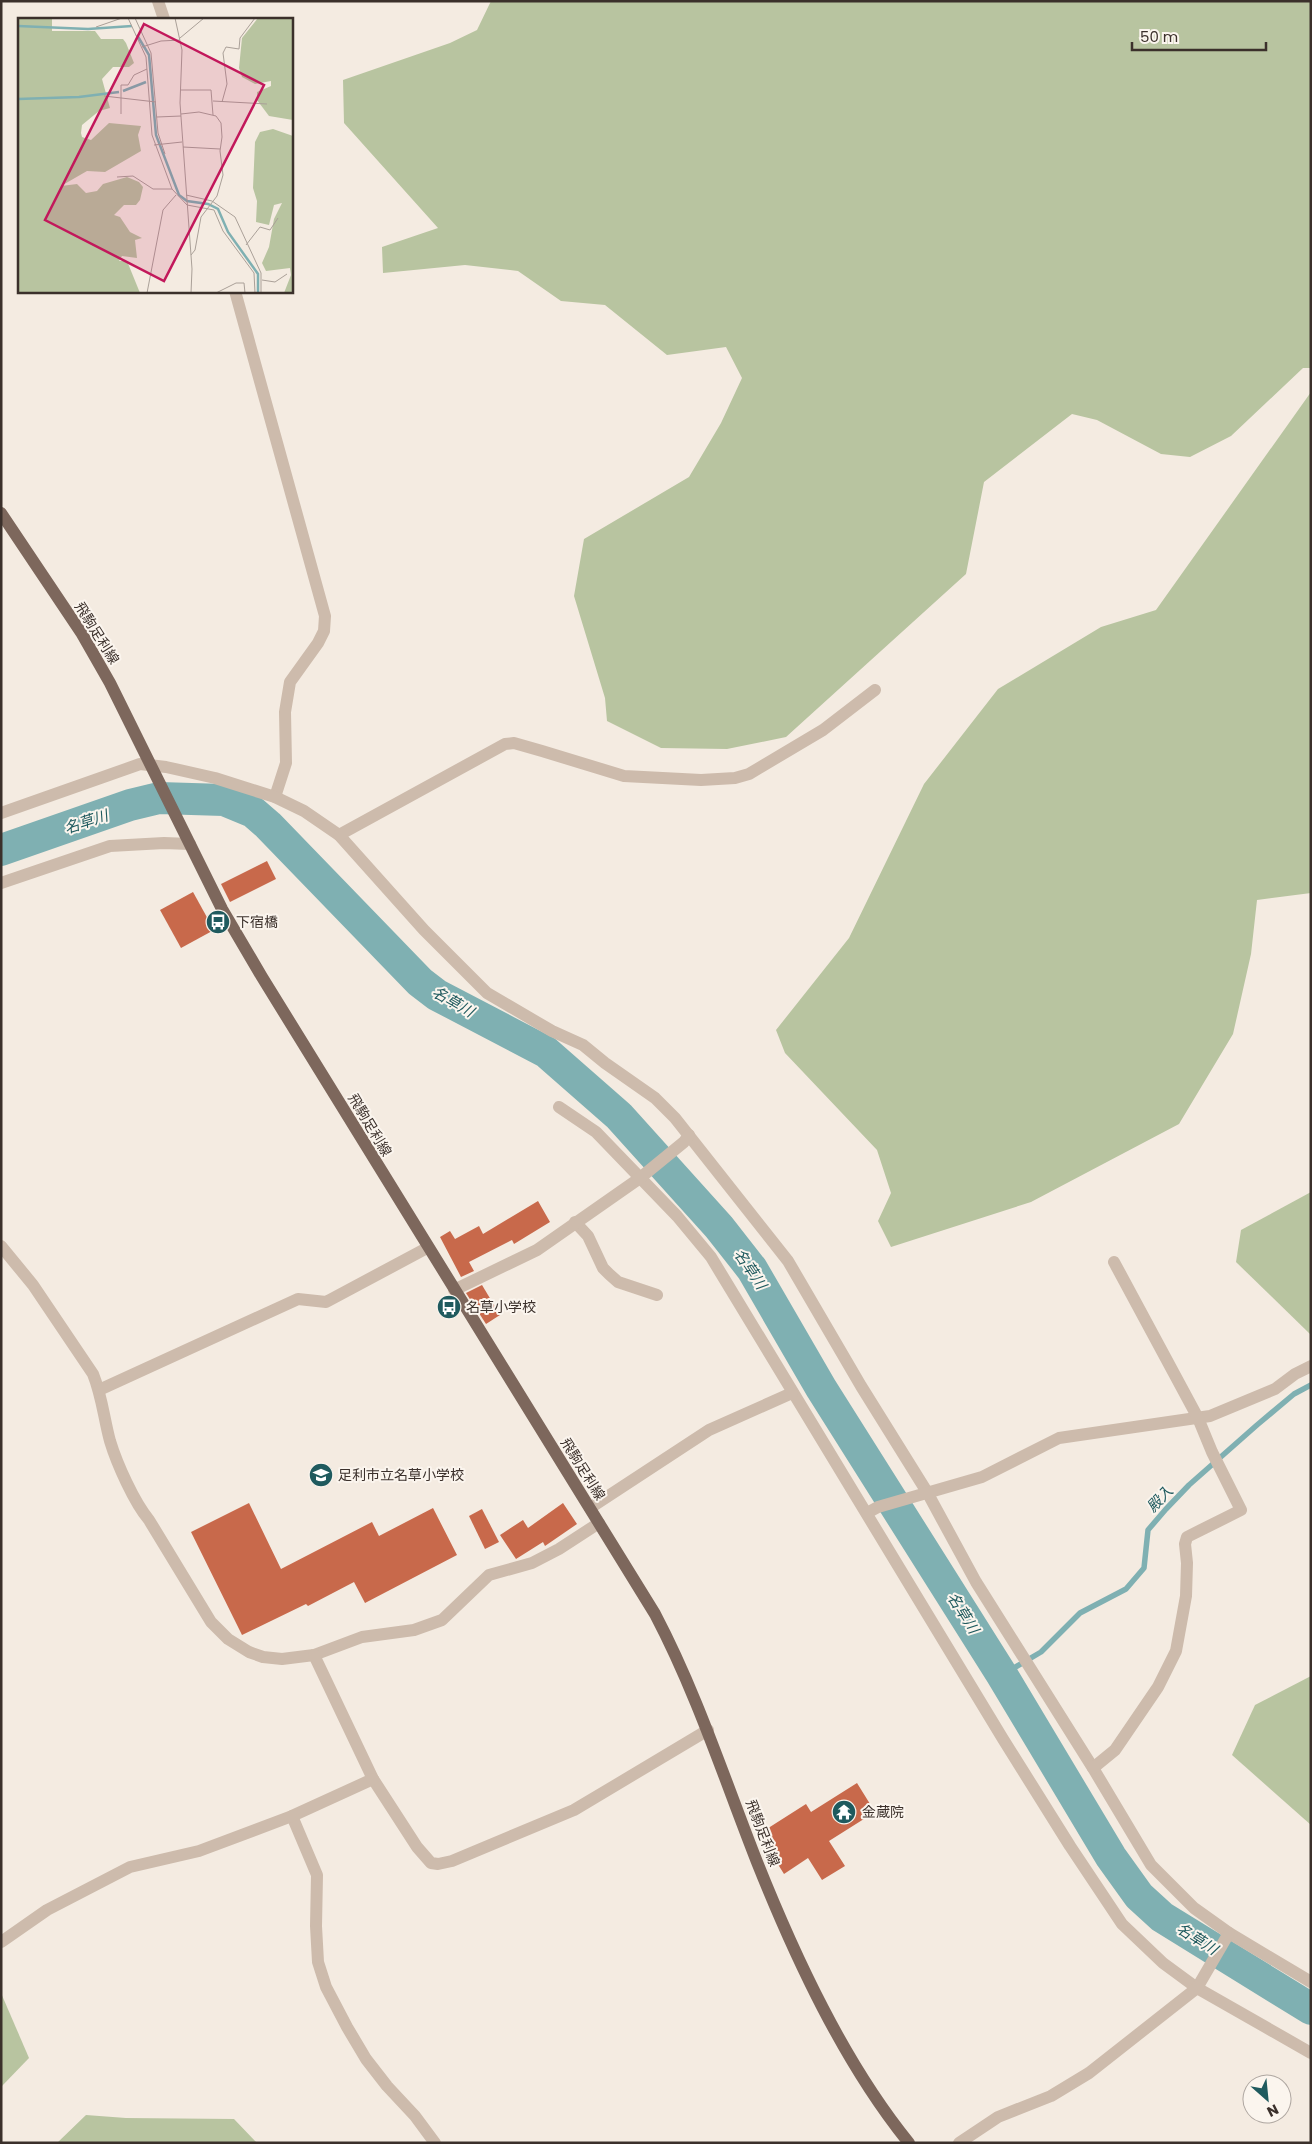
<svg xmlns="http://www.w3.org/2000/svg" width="1312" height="2144" font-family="Poppins,'Noto Sans JP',sans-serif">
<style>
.green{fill:#b8c4a0}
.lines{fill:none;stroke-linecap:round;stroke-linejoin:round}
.stream{stroke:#7fb0b2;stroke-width:5.5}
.river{stroke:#7fb0b2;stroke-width:32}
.building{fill:#c8694b}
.minor{stroke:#cdbbac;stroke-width:12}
.major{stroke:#7d675c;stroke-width:12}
.labels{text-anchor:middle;stroke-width:4;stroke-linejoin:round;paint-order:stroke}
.street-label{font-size:14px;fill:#3b302b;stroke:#fbf5ee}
.poi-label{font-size:14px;fill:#3b302b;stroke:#fbf5ee;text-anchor:start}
.water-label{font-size:15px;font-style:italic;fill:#1f5a5e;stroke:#fbf5ee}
.inset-river{fill:none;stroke:#7fb0b2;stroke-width:2.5}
.inset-road{fill:none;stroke:#aaa098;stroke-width:1}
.view{fill:#c2185b;fill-opacity:0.15;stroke:#c2185b;stroke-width:2.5}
.inset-edge{fill:none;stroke:#3b302b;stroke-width:2.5}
</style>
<rect width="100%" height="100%" fill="#f4ebe1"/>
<g class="green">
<polygon points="491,1 1311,1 1311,368 1303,368 1231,436 1190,457 1161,454 1097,420 1072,414 984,482 966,574 786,737 727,749 661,748 607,721 605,698 574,596 584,539 689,477 721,423 742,378 726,347 667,355 605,305 561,301 518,271 465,265 383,273 382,247 438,228 344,123 343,80 450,43 477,30"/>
<polygon points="1311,392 1311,893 1257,900 1251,954 1233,1034 1179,1124 1031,1202 891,1247 878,1221 891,1193 877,1150 785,1053 776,1030 849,938 924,784 998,689 1101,627 1156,610"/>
<polygon points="1311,1192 1311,1335 1236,1262 1241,1230"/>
<polygon points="1311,1676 1311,1825 1232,1755 1255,1705"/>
<polygon points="1,1993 29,2058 1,2087"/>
<polygon points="86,2115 126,2118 234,2119 257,2143 57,2143"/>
</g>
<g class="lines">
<polyline class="stream" points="1002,1675 1041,1652 1080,1613 1126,1589 1144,1568 1148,1530 1166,1509 1189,1485 1257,1425 1294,1394 1311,1385"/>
<polyline class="river" points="1,850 130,805 159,798 224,800 253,812 268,825 420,982 437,995 546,1052 619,1116 719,1227 752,1269 821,1388 1002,1675 1111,1857 1139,1896 1162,1917 1311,2009"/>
</g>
<g class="building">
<polygon points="267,861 276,879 230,902 221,884"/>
<polygon points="193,892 214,930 181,948 160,910"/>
<polygon points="538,1201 550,1222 514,1244 512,1240 469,1262 474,1271 461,1277 440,1237 450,1231 455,1239 479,1226 483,1234"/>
<polygon points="482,1285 500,1315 486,1324 466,1293"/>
<polygon points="249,1503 281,1569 372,1522 379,1536 433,1508 457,1555 365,1603 354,1582 308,1606 306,1604 242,1635 191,1532"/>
<polygon points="563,1503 577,1524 545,1546 543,1542 516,1559 500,1535 523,1520 528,1528"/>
<polygon points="482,1509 499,1542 485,1549 469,1516"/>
<polygon points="857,1783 875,1812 829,1841 845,1866 822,1880 808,1858 784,1874 759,1834 806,1804 811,1812"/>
</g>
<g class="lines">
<g class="minor">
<polyline points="158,1 164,19"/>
<polyline points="235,291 325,616 324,631 318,643 290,682 285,712 286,763 275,797"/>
<polyline points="1,813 140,764 166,767 215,778 275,797 304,811 339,835 424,930 487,993 552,1031 583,1045 605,1063 655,1098 675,1118 788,1261 861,1386 927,1492 976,1582 1093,1768 1151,1865 1194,1908 1229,1933 1311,1982"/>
<polyline points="339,835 505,744 514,743 542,751 624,776 701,780 735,778 749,774 823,730 875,690"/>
<polyline points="1,883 110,846 164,843 190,844"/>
<polyline points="559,1107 596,1132 677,1216 711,1257 1003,1739 1070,1846 1122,1924 1163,1963 1197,1988 1311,2053"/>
<polyline points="575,1222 588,1236 603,1268 609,1274 618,1282 657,1295"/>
<path d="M1 1246 33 1285 93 1374C102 1396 104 1419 110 1441 117 1464 134 1502 149 1520L211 1622 228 1639 249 1652 263 1657 282 1659 314 1655 362 1637 414 1630 442 1620 489 1575 532 1563 559 1549 599 1523"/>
<polyline points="454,1290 537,1250 640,1178 684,1142 689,1135"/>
<polyline points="99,1390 298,1299 326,1302 427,1248"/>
<polyline points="590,1508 709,1430 792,1393"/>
<polyline points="867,1513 878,1507 982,1477 1059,1438 1210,1416 1275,1389 1295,1374 1311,1366"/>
<polyline points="314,1655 373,1779 417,1847 431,1863 438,1864 452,1861 574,1810 708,1730"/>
<polyline points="1093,1768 1115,1750 1158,1687 1176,1651 1186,1596 1187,1563 1185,1544 1187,1537 1241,1510 1212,1452 1198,1418 1114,1262"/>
<polyline points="292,1816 317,1875 316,1926 318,1962 326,1987 347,2027 366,2059 387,2086 415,2116 435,2143"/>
<polyline points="1,1942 47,1910 130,1867 199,1851 292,1816 373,1779"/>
<polyline points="959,2143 998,2117 1051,2096 1089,2073 1197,1988 1229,1933"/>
</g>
<path class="major" d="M1 513 82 634 110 683 222 909 262 977 655 1614C697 1694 724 1778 757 1862 795 1957 844 2063 909 2143"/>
</g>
<defs>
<g id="bus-disc" transform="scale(1.25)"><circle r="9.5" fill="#1f5a5e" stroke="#fbf5ee"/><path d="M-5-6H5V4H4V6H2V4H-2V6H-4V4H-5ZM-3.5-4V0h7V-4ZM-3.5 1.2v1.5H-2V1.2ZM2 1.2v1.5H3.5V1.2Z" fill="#fff"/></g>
<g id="school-disc" transform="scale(1.25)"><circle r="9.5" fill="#1f5a5e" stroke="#fbf5ee"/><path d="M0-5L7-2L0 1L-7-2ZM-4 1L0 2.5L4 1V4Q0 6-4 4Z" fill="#fff"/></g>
<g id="temple-disc" transform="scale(1.25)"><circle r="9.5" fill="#1f5a5e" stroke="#fbf5ee"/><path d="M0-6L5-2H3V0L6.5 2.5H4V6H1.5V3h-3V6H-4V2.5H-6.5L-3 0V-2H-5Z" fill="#fff"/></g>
</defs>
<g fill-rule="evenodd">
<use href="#bus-disc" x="218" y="922"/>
<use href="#bus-disc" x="449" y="1307"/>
<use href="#school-disc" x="321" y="1475"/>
<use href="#temple-disc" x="844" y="1812"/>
</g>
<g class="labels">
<g class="street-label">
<text transform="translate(97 633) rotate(58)" y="5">飛駒足利線</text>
<text transform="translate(370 1125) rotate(59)" y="5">飛駒足利線</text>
<text transform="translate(583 1469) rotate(58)" y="5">飛駒足利線</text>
<text transform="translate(763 1833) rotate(69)" y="5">飛駒足利線</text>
</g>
<g class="poi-label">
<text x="236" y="927">下宿橋</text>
<text x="466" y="1312">名草小学校</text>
<text x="338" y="1480">足利市立名草小学校</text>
<text x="862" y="1817">金蔵院</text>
</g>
<g class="water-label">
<text transform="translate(86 822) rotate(-18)" y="5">名草川</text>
<text transform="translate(453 1002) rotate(30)" y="5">名草川</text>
<text transform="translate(750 1269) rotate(56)" y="5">名草川</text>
<text transform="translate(1160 1499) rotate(-46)" y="5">殿入</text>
<text transform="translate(963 1613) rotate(58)" y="5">名草川</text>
<text transform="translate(1197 1939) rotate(32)" y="5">名草川</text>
</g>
</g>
<g transform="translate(18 18)">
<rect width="275" height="275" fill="#f4ebe1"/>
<path d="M0 0H34V13H77L83 21H105L108 25 116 45 111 49H95L84 61 92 90 81 93 64 107 63 115 64 119 73 122 91 105 123 108 120 117 123 133 87 154 69 153 43 168 59 166 68 175 79 173 85 166 109 159 121 164 125 169 122 182 118 187H106L96 197 102 199 112 214 124 220 117 222 119 240 104 238 101 243H109L122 275H0ZM240 0H275V102L251 98 239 82V74L253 68V63L237 66 224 59 221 50 224 20ZM255 111 275 118V275H266L273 257 272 250 248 253 244 245 251 229 256 201 264 185 256 187 251 207 238 204 239 183 235 170 237 124 242 114Z" fill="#b8c4a0"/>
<path class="inset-river" d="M0 8 70 11 114 8M119 17 131 37 138 117 161 177 169 183 190 186 200 191 210 214 240 256V275M105 73 128 64M0 81 61 79 101 74"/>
<path class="inset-road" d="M110 0 128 39 134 117 154 171 169 187 196 192 205 213 236 255 237 275M117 0 133 35 140 115 147 136M157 0 164 32 162 85 174 251 173 275M78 9 104 0M162 20 186 0M124 29 143 23 162 22M163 72H193L195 97M86 78 138 84M195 83 249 86M204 84 209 66 205 35 208 29 221 31 222 20 237 0M103 96V67H110L116 57 129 51M163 96 181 94 198 98 203 105 204 119 202 133 205 157 199 178 183 199 177 232 173 237M139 99 163 98M136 127 164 124M165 129 202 131M99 159 115 158 135 171H154M168 177 194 183 217 199 243 255V275M228 227 242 209 252 212 260 200M244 262 257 264 269 256M129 275 145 192 158 177M198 275 218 265H226L227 275"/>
<path class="view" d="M126 6 246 67 146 263 27 202Z"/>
<rect width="275" height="275" class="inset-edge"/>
</g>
<rect width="1312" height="2144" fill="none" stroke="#3b302b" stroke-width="5"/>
<g transform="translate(1267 2099) rotate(153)"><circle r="24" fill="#fbf5ee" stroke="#aea6a0"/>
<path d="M0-4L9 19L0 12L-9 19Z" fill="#1f5a5e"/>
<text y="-8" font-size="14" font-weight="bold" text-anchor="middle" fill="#3b302b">N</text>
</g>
<path d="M1132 42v8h134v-8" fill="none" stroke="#3b302b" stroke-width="2.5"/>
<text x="1140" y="42" font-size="15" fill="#3b302b" stroke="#fbf5ee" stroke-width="4" paint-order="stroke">50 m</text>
</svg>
